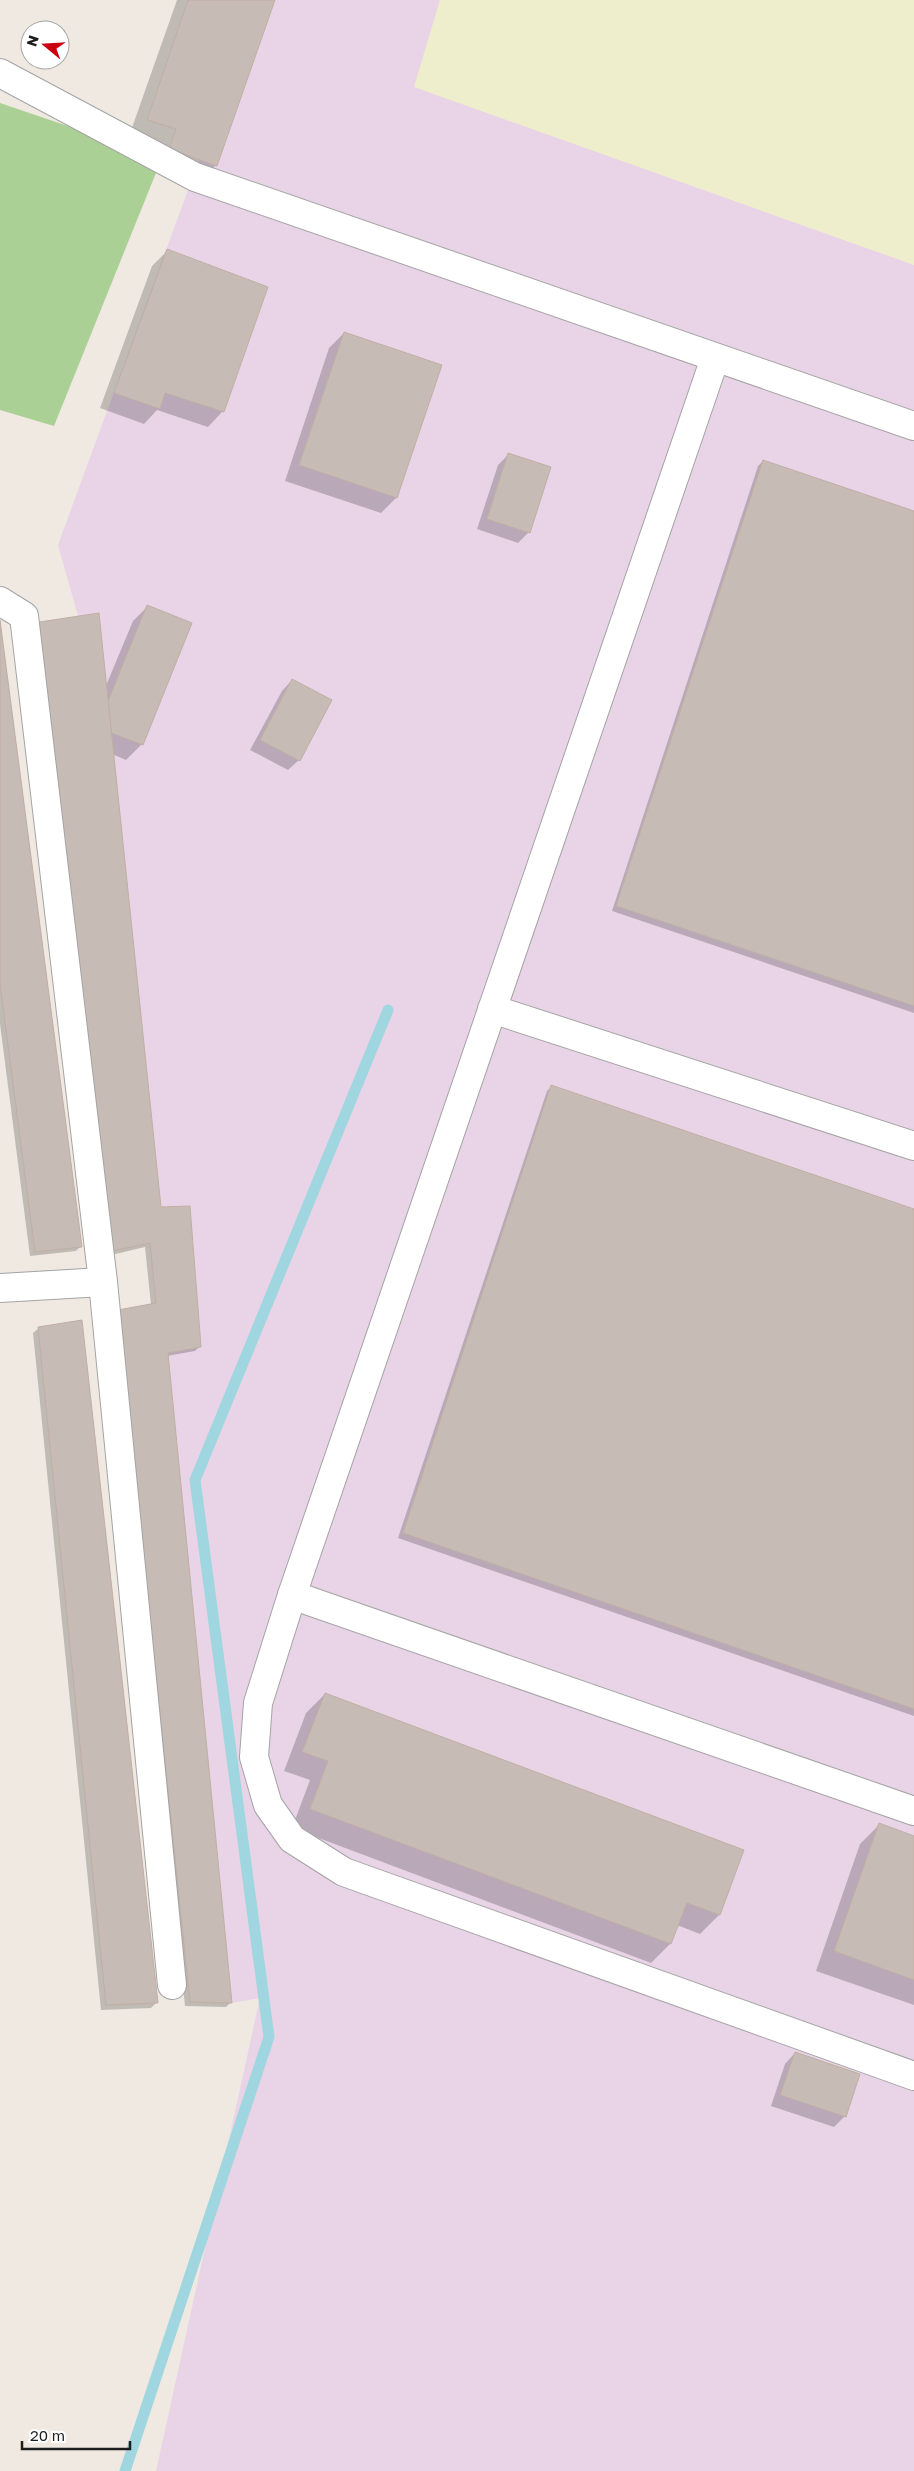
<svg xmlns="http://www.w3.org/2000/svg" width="914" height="2471" font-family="'Golos Text',sans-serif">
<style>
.industrial{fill:#e8d4e6}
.farmland{fill:#efeecc}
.forest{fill:#abd095}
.shadow{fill:#0003}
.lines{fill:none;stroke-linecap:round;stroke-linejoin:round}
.stream{stroke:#a0d6df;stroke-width:11}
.building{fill:#c7bbb5;stroke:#c1aea4}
.minor-casing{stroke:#a4a4a4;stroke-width:30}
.minor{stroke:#fff;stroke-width:28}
</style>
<rect width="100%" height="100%" fill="#efe9e2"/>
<polygon class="industrial" points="188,0 914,0 914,2471 156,2471 260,1998 232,2003 168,1353 201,1347 190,1206 161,1207 111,733 58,545 199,160 176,129 147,120"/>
<polygon class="farmland" points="440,0 914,0 914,265 414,87"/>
<polygon class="forest" points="0,103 162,158 54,426 0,410"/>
<g class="shadow">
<polygon points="177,0 273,0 216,165 197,184 128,139"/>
<polygon points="168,250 223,411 208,427 157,410 144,424 100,408 152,266"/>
<polygon points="344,333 441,366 396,498 381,513 285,481 329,348"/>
<polygon points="508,455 529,532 518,543 477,529 498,465"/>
<polygon points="763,461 914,513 914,1013 612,911 758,466"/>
<polygon points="148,606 142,744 126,760 112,754 160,1208 200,1346 195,1351 167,1356 231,2002 226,2007 185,2006 114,1316 151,1305 145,1247 103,1257 105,688 133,621"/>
<polygon points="0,621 81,1246 76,1251 30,1256 0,1024"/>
<polygon points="292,680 299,760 288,770 250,750 282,691"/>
<polygon points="552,1086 914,1211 914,1716 398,1538 547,1091"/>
<polygon points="39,1328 156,2003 151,2008 101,2010 33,1333"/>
<polygon points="325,1694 719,1915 700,1934 677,1925 670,1944 651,1963 292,1828 310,1780 284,1771 306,1713"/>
<polygon points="879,1825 914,1837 914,2005 816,1971 860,1844"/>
<polygon points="795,2053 845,2116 834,2127 771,2106 785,2064"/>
</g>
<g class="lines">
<polyline class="stream" points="125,2471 269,2037 195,1480 388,1010"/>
</g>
<g class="building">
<polygon points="188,0 275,0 217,166 169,149 176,129 147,120"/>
<polygon points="167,249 268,287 224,412 165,393 160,409 114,393"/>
<polygon points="344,332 442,365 397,498 299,465"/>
<polygon points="508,453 551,467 530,533 487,519"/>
<polygon points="763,460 914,511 914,1006 616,906"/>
<polygon points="147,605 192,623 143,745 111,733 108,701"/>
<polygon points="99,613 161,1207 190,1206 201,1347 168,1353 232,2003 190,2002 118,1310 156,1303 150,1243 108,1252 33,623"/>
<polygon points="0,620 82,1247 35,1252 0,984"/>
<polygon points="292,679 332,700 300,761 260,740"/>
<polygon points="551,1085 914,1209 914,1709 403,1533"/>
<polygon points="82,1320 158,2003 106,2005 38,1327"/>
<polygon points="325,1693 744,1850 720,1915 687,1903 671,1944 310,1809 328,1761 302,1752"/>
<polygon points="879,1823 914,1836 914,1980 834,1951"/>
<polygon points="795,2052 860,2074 846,2117 780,2095"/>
</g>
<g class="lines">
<g class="minor-casing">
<g id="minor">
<polyline points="0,73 195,177 914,426"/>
<polyline points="715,358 292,1595 258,1703 254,1757 268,1805 292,1839 344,1872 914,2076"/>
<polyline points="0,601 24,616 103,1282 172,1985"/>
<polyline points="492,1009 914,1146"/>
<polyline points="0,1288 103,1282"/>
<polyline points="292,1595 914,1811"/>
</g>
</g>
<use href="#minor" class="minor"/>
</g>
<g transform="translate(45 45) rotate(288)"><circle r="24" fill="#ffffff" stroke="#a5a5a5"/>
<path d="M0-4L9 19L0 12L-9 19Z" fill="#ca0011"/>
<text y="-8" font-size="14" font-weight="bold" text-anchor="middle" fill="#1d1d1d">N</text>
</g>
<path d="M22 2441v8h108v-8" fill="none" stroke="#1d1d1d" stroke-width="2.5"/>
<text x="30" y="2441" font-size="15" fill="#1d1d1d" stroke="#ffffff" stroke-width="4" paint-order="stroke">20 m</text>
</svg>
